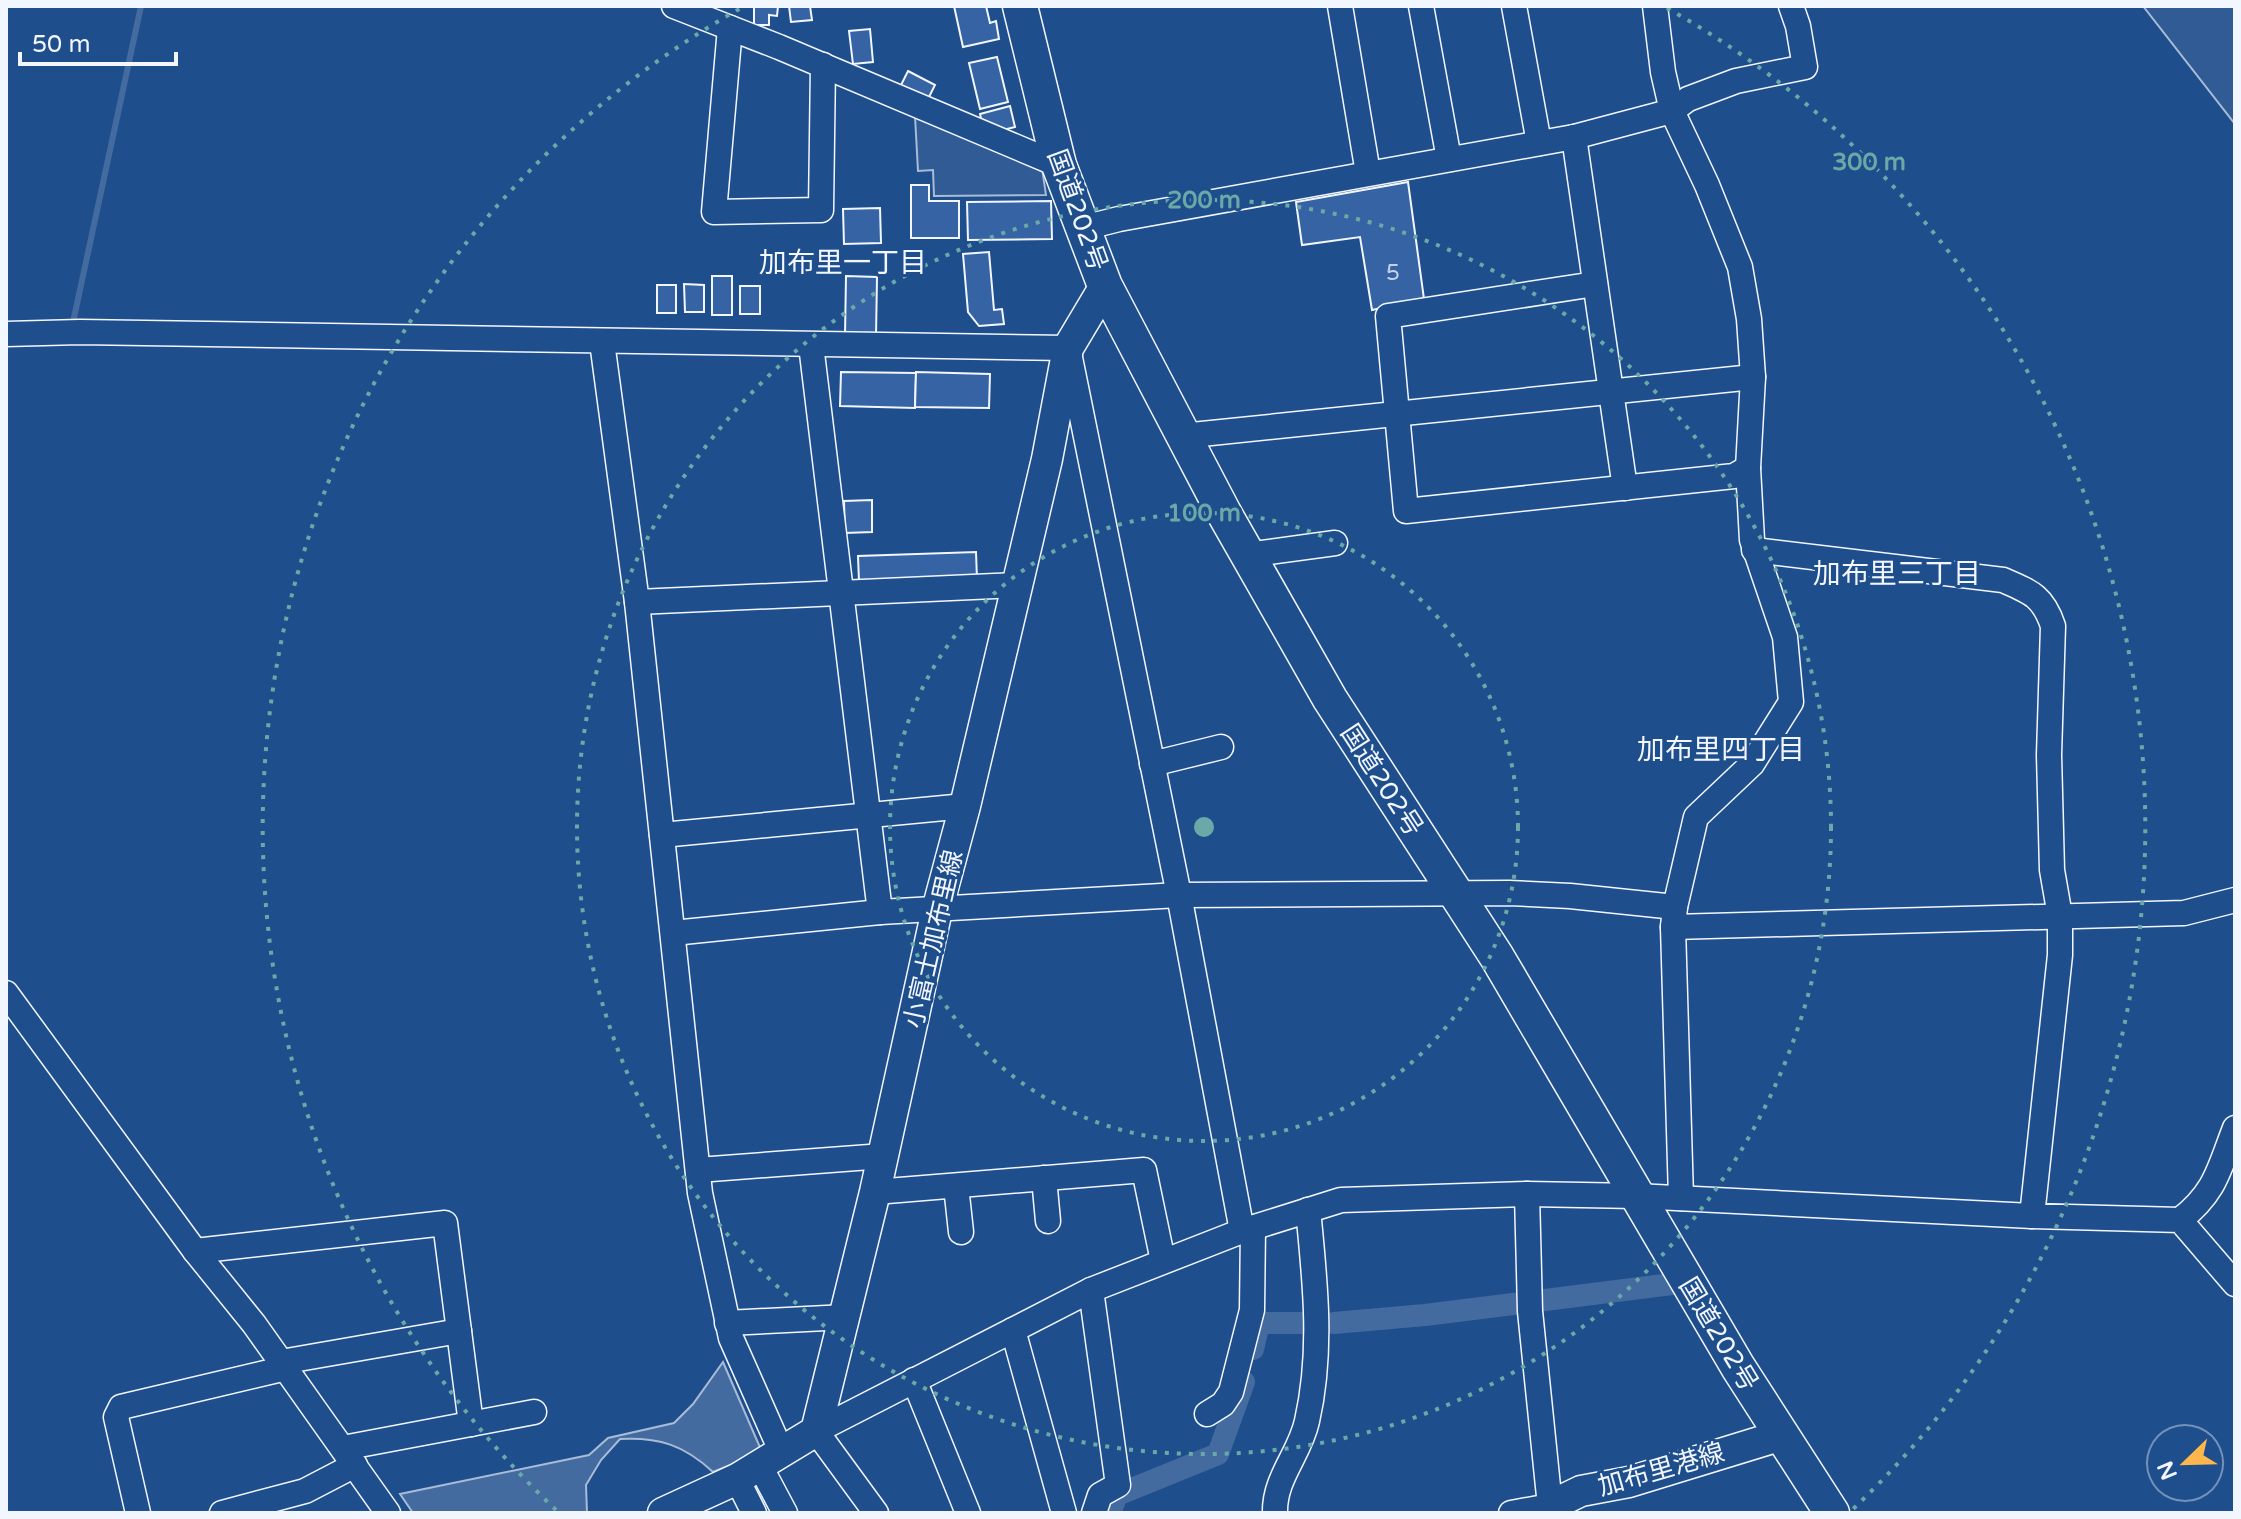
<svg xmlns="http://www.w3.org/2000/svg" width="2241" height="1519" font-family="'Varela Round','Noto Sans JP',sans-serif">
<style>
.built{fill:#305b95;stroke:#a8bbd7;stroke-width:2}
.water{fill:#446ba0;stroke:#a8bbd7;stroke-width:2}
.lines{fill:none;stroke-linecap:round;stroke-linejoin:round}
.stream{stroke:#446ba0;stroke-width:6}
.canal{stroke:#446ba0;stroke-width:22}
.building{fill:#3563a3;stroke:#f2f6ff;stroke-width:2}
.minor-casing{stroke:#f2f6ff;stroke-width:27}
.major-casing{stroke:#f2f6ff;stroke-width:33}
.highway-casing{stroke:#f2f6ff;stroke-width:37}
.minor{stroke:#1f4e8c;stroke-width:24}
.major{stroke:#1f4e8c;stroke-width:30}
.highway{stroke:#1f4e8c;stroke-width:34}
.ring{fill:none;stroke:#6aa9a8;stroke-width:4;stroke-dasharray:4 8}
.labels{text-anchor:middle;stroke-width:6;stroke-linejoin:round;paint-order:stroke}
.number-label{font-size:22px;fill:#c3d1e8}
.street-label{font-size:26px;fill:#f2f6ff;stroke:#1f4e8c}
.neighbourhood-label{font-size:28px;fill:#f2f6ff;stroke:#1f4e8c}
.centre{fill:#6aa9a8;stroke:#1f4e8c;stroke-width:4}
.ring-label{font-size:24px;text-anchor:middle;font-weight:bold;fill:#6aa9a8;stroke:#1f4e8c;stroke-width:6;stroke-linejoin:round;paint-order:stroke}
</style>
<rect width="100%" height="100%" fill="#1f4e8c"/>
<g class="built">
<polygon points="2143,6 2235,6 2235,124"/>
<polygon points="915,116 1042,168 1046,195 934,196 933,170 918,171"/>
</g>
<path class="water" d="M723 1362 762 1452 713 1472C684 1445 659 1437 620 1439L601 1460 586 1485 587 1513H413L400 1494 589 1455 608 1438 674 1423 693 1404Z"/>
<g class="lines">
<polyline class="stream" points="72,327 141,6"/>
<g class="canal">
<polyline points="1334,1323 1425,1315 1672,1284"/>
<polyline points="1253,1349 1259,1323 1300,1323"/>
<polyline points="1110,1513 1117,1495 1218,1454 1244,1382"/>
</g>
</g>
<g class="building">
<polygon points="754,6 778,6 777,16 769,15 769,25 754,25"/>
<polygon points="789,6 810,6 812,20 791,22"/>
<polygon points="954,6 986,6 990,23 996,21 999,39 963,47"/>
<polygon points="870,29 873,62 853,64 849,31"/>
<polygon points="997,57 1008,102 980,109 969,63"/>
<polygon points="908,71 935,85 926,103 899,89"/>
<polygon points="1010,106 1015,127 995,132 983,127 980,114"/>
<polygon points="1408,182 1424,299 1372,310 1360,237 1302,245 1296,202"/>
<polygon points="911,185 929,185 929,201 959,201 959,238 911,238"/>
<polygon points="1051,201 1052,239 968,240 967,202"/>
<polygon points="880,208 881,243 844,244 843,209"/>
<polygon points="989,252 994,310 1002,309 1004,324 979,326 968,312 963,254"/>
<rect x="712" y="276" width="20" height="39"/>
<polygon points="846,276 877,277 876,337 845,336"/>
<polygon points="684,284 704,285 704,312 685,312"/>
<rect x="657" y="285" width="19" height="28"/>
<rect x="740" y="286" width="20" height="28"/>
<polygon points="841,372 916,373 915,408 840,406"/>
<polygon points="916,372 990,374 989,408 915,407"/>
<polygon points="872,500 872,532 845,533 844,501"/>
<polygon points="976,552 977,579 859,582 858,556"/>
</g>
<g class="lines">
<g class="minor-casing">
<g id="minor">
<polyline points="674,6 779,47 1059,165"/>
<polyline points="1340,6 1368,173"/>
<polyline points="1421,6 1449,159"/>
<polyline points="1514,6 1539,143"/>
<polyline points="1655,6 1663,72 1672,111 1707,185 1740,267 1749,319 1753,377 1748,468 1752,540 1785,637 1791,702 1752,764 1696,817 1675,907 1673,927 1681,1198"/>
<polyline points="730,28 714,212 821,210 823,65"/>
<polyline points="1574,137 1625,488"/>
<polyline points="1083,228 1119,219 1574,137 1672,111 1688,99 1736,81 1805,67 1798,26 1791,6"/>
<polyline points="1595,284 1388,316 1406,511 1734,476 1748,468"/>
<polyline points="6,334 80,332 1068,348 1179,895 1242,1231"/>
<polyline points="602,342 637,602 700,1193 731,1338 782,1453"/>
<polyline points="811,345 880,912"/>
<polyline points="1182,436 1753,377"/>
<path d="M1754 550 2003 580C2031 592 2043 596 2053 626L2049 755 2052 870 2060 916V955L2032 1216"/>
<polyline points="1247,555 1335,543"/>
<polyline points="637,602 1017,585"/>
<polyline points="1152,764 1221,747"/>
<polyline points="662,835 965,806"/>
<polyline points="1673,927 2184,913 2235,900"/>
<polyline points="673,933 880,912 1179,895 1509,893 1570,896 1675,907"/>
<polyline points="6,993 195,1251 254,1324 388,1513"/>
<polyline points="698,1170 883,1156"/>
<polyline points="1044,1178 1048,1221"/>
<polyline points="956,1186 961,1232"/>
<polyline points="875,1192 1144,1170 1163,1261"/>
<path d="M2180 1220C2216 1192 2219 1169 2235 1128"/>
<polyline points="195,1251 445,1223 471,1424"/>
<polyline points="1091,1290 1118,1485 1100,1495 1094,1513"/>
<polyline points="727,1323 846,1317"/>
<polyline points="1013,1330 1064,1513"/>
<polyline points="281,1362 459,1331"/>
<polyline points="914,1380 968,1513"/>
<polyline points="1207,1414 1223,1404 1231,1392 1252,1310 1253,1228"/>
<polyline points="343,1448 534,1412"/>
<polyline points="760,1466 785,1513"/>
<polyline points="737,1479 754,1513"/>
<polyline points="138,1513 116,1417 121,1407 286,1368"/>
<polyline points="222,1513 305,1491 355,1465"/>
<polyline points="876,1513 816,1431 1091,1290 1242,1231 1341,1200 1527,1194 1636,1196 2032,1216 2180,1220 2235,1284"/>
<path d="M1275 1513C1274 1478 1300 1454 1307 1421 1323 1351 1315 1280 1308 1210"/>
<polyline points="1511,1513 1550,1506 1530,1311 1527,1194"/>
</g>
</g>
<g class="major-casing">
<g id="major">
<polyline points="663,1513 737,1479 816,1431 875,1192 937,910 965,806 1047,459 1068,348 1105,286"/>
<polyline points="1550,1513 1550,1506 1581,1491 1629,1482 1782,1435"/>
</g>
</g>
<g class="highway-casing">
<polyline id="highway" points="1020,6 1059,165 1105,286 1224,513 1330,699 1497,957 1738,1367 1832,1513"/>
</g>
<use href="#minor" class="minor"/>
<use href="#major" class="major"/>
<use href="#highway" class="highway"/>
</g>
<g class="ring">
<circle cx="1204" cy="827" r="314"/>
<circle cx="1204" cy="827" r="627"/>
<path d="M556 1510A941 941 0 0 1 741 8M1667 8A941 941 0 0 1 1852 1510"/>
</g>
<g class="labels">
<g class="number-label">
<text x="1393" y="280">5</text>
</g>
<g class="street-label">
<text transform="translate(1078 210) rotate(70)" y="9">国道202号</text>
<text transform="translate(1382 780) rotate(57)" y="9">国道202号</text>
<text transform="translate(933 939) rotate(-77)" y="9">小富士加布里線</text>
<text transform="translate(1719 1334) rotate(59)" y="9">国道202号</text>
<text transform="translate(1661 1469) rotate(-16)" y="9">加布里港線</text>
</g>
<g class="neighbourhood-label">
<text x="843" y="272">加布里一丁目</text>
<text x="1897" y="583">加布里三丁目</text>
<text x="1721" y="759">加布里四丁目</text>
</g>
</g>
<circle cx="1204" cy="827" r="12" class="centre"/>
<g class="ring-label">
<text x="1869" y="170">300 m</text>
<text x="1204" y="208">200 m</text>
<text x="1204" y="521">100 m</text>
</g>
<rect width="2241" height="1519" fill="none" stroke="#f2f6ff" stroke-width="16"/>
<g transform="translate(2185 1463) rotate(247)"><circle r="38" fill="#1f4e8c" stroke="#7391ba" stroke-width="2"/>
<path d="M0-6L14 30L0 20L-14 30Z" fill="#ffb74d"/>
<text y="-12" font-size="22" font-weight="bold" text-anchor="middle" fill="#f2f6ff">N</text>
</g>
<path d="M20 52v12h156v-12" fill="none" stroke="#f2f6ff" stroke-width="4"/>
<text x="32" y="52" font-size="24" fill="#f2f6ff" stroke="#1f4e8c" stroke-width="6" paint-order="stroke">50 m</text>
</svg>
